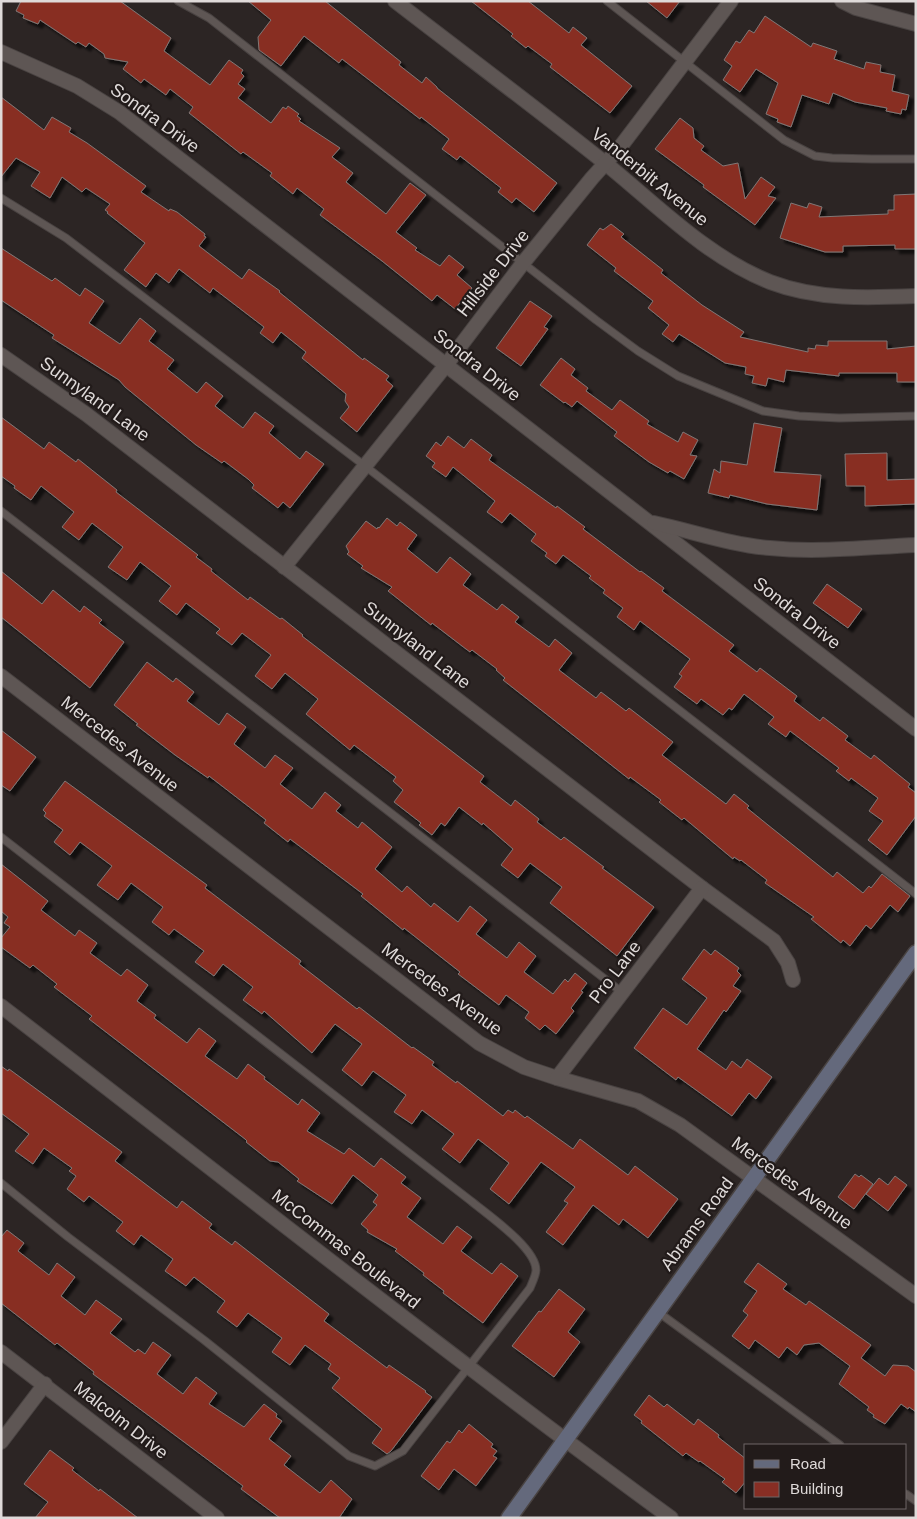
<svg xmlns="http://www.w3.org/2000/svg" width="917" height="1519" font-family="Arial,sans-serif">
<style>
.building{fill:#882e24;stroke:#807775;filter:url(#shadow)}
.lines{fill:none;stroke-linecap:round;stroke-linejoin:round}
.lane-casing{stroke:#494342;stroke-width:9}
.street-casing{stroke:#494342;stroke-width:16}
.secondary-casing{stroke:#494342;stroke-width:18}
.lane{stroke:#5e5654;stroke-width:7}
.street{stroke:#5e5654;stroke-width:14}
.secondary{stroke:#64697c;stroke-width:15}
.labels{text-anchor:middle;stroke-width:4.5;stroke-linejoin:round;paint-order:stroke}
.street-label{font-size:18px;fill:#dfdad9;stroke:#221b1a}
</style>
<defs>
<filter id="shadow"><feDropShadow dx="4.5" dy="4.5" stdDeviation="1" flood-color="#0009"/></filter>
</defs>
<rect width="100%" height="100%" fill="#2c2524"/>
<g class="building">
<polygon points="21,1 120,1 171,38 164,51 210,85 229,60 243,70 241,73 244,76 238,84 245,89 238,98 271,123 283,107 286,109 288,106 299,114 297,116 301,119 299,121 340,148 332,157 353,173 346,182 386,214 410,183 426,195 396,232 417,248 415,250 440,266 449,255 464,267 457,275 472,288 455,309 437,295 432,301 382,261 320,215 324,209 297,188 293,194 270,176 272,173 243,152 241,154 189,113 193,107 170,89 166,95 144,79 141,83 123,69 128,62 105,58 104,54 89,43 86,47 78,42 76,44 40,20 38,24 23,18 24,15 16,11"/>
<polygon points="248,1 325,1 401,62 399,65 422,83 426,77 437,87 437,88 557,183 534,212 516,198 512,203 498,192 501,188 460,156 457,160 442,149 449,139 421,117 420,119 342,59 339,63 304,36 281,66 259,50 258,37 271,20"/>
<polygon points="471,1 528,1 569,33 573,27 587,38 581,45 632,86 610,113 550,67 552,64 528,46 526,48 511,36 513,34"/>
<polygon points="646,1 680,1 667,18"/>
<polygon points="765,16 811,47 813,43 837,51 834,59 864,69 866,62 881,65 880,72 895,75 892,91 909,95 906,110 902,109 901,114 886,111 887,108 855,102 833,93 829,104 802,95 791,127 777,122 778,119 766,114 778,83 756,69 740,92 723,80 732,66 724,60 736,41 740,43 749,30 754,33"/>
<polygon points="1,97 44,130 52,117 71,128 69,132 87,143 146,186 141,192 169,211 170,209 177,212 205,234 204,236 206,237 199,246 242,279 249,269 280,291 279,292 363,360 364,358 389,376 386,380 393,386 357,432 340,418 349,407 345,401 346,394 302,358 306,352 281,332 273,343 260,333 264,327 213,288 210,293 179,269 169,283 156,273 146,287 124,270 145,243 107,213 108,212 105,210 110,204 86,188 82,192 62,177 50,198 31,186 40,172 16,158 1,177"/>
<polygon points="680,118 693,128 694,138 704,146 701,150 723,166 738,163 745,199 761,177 775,187 768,196 776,198 755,225 703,187 704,185 655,149"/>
<polygon points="916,194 916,249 895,249 895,245 843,246 843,252 825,252 780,238 791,203 807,208 809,203 822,207 819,217 888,214 888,210 894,210 894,195"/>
<polygon points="611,224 624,234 621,237 663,270 661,273 702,305 744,332 740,337 808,352 808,348 815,349 816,345 828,346 828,341 887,341 887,349 916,346 916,382 897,382 897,373 839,373 839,376 786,370 784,382 768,378 766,386 752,383 754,376 745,374 746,367 725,363 679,334 673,342 662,334 669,325 648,308 653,301 614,271 616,268 587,245 600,228 603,230"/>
<polygon points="1,248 52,281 55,278 80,296 85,288 104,301 89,323 120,344 140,318 156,331 149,341 174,360 167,369 197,393 206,382 223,396 215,406 243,428 255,412 274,426 269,433 300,459 306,451 324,464 290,508 283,502 278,508 252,488 254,485 248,479 224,461 222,463 196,445 125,387 119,380 52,338 54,335 1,300"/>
<polygon points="530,301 552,316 544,327 548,329 521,366 496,348"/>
<polygon points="561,358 575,369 571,375 588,388 586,391 612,410 620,400 649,421 647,424 678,442 683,432 698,440 690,455 697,456 684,479 670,471 668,473 649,462 614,436 617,432 577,401 572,407 565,402 564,403 540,385"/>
<polygon points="1,417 44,449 49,442 76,462 78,459 117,490 116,492 198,555 196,557 212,569 211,571 248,600 250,597 280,619 282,618 303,635 302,636 484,776 480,782 511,806 515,800 539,819 537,822 561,840 564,837 604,867 602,868 654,907 617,956 550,903 562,887 530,863 518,878 501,865 513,849 483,823 482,825 459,807 445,826 441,823 432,835 419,825 421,823 394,802 403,790 393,781 396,777 354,745 350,750 306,714 318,699 285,673 272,689 255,676 271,655 242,633 232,645 216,633 220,629 186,603 177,615 159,601 171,586 140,562 127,580 108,567 123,547 92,523 79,540 62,527 74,512 41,486 31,500 14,488 15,486 1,476"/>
<polygon points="754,423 782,428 774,472 821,475 817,510 767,504 730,495 729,498 708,493 714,469 720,473 721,461 747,465"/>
<polygon points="448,436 464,448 471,439 492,455 489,460 556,508 557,506 585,527 583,529 640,572 641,571 664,588 662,591 734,645 729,651 757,672 760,668 797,696 794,701 820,721 823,717 848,736 845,740 871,759 874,755 910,784 908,787 916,793 916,816 887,855 868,840 883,821 869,811 878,798 851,778 849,781 836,771 839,768 790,731 786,737 768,724 774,717 744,694 732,710 729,708 723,715 701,699 697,704 674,687 682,676 679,674 690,659 640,621 634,630 617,617 623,608 603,593 605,590 589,578 591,576 563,555 556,564 545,556 547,553 531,541 536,534 510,513 502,523 487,512 495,501 453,467 446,477 432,467 435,463 426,456 436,442 441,446"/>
<polygon points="887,453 887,480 916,479 916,504 865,506 865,486 846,486 845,454"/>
<polygon points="387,518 397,526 400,522 417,535 407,549 437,573 450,557 471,574 463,585 497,610 502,604 519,617 515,622 549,647 555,639 572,653 559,670 596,698 601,692 626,711 629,708 673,742 662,755 726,804 734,794 749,806 747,808 768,825 833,877 837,872 863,893 869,886 871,888 882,874 910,896 898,912 890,905 871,929 866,925 850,946 843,940 841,943 811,919 814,917 765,883 767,880 741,860 740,861 734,857 733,859 684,818 682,820 659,802 661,800 630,777 629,779 503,680 505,678 496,670 497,669 472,650 470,652 462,646 432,623 431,625 388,591 392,587 361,568 363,566 347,554 349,552 346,546 366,521 377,529 378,527 379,528"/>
<polygon points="1,571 42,604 53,590 80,612 84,606 102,620 99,623 124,642 90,688 1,617"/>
<polygon points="827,584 862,609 848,628 813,603"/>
<polygon points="147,662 173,682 176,678 194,692 187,701 219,725 227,713 246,727 234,744 265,768 275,755 293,768 280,784 312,809 325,792 341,805 336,811 358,828 362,822 392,847 375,869 402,892 407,886 431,907 434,903 458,922 470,906 487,920 476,934 507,958 519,942 536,956 524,972 553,994 565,979 568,982 575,973 587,983 581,991 583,992 571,1008 574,1011 556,1034 545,1025 540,1030 525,1018 529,1012 506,995 499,1005 458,974 460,972 404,928 403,930 361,896 363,894 290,839 288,842 264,823 266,820 209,776 208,778 175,755 136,725 138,724 114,705"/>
<polygon points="1,730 36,757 10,791 1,785"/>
<polygon points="65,781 207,885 205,888 301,961 299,964 357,1009 359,1007 412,1048 413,1047 434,1062 432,1065 456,1083 457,1081 503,1116 508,1110 513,1113 515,1110 525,1118 527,1116 573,1149 580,1139 628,1175 635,1166 678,1199 648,1238 623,1219 619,1225 593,1205 563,1245 546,1232 568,1203 564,1201 575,1187 541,1162 509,1204 490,1189 509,1163 478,1139 460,1163 442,1149 454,1134 422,1110 412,1124 394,1112 406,1095 373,1071 362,1086 342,1070 362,1044 335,1024 312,1053 264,1011 262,1014 243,1000 253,987 223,964 214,976 195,962 204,951 174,929 169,935 152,922 163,907 131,883 118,900 97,885 112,866 80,842 70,855 54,842 63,830 44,816 46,813 43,810"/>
<polygon points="1,864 48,901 41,910 75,936 79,930 97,943 90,953 121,976 127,969 148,985 137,1001 156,1015 154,1018 187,1043 199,1028 216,1041 205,1056 237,1079 248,1064 265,1077 264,1079 298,1105 302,1099 320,1113 307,1131 344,1154 349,1148 374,1167 381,1158 406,1177 401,1183 421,1198 407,1217 443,1244 457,1226 472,1237 461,1251 492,1274 501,1263 518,1276 483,1323 443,1293 444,1291 423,1275 424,1273 395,1251 397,1249 367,1232 368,1230 361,1224 377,1205 373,1202 378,1195 353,1175 332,1204 297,1181 299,1179 278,1162 270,1161 246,1142 247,1141 245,1139 89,1019 92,1016 54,987 57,984 33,965 30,968 1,947 1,938 10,927 4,923 8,917 1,911"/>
<polygon points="704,949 711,955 715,950 739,968 737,971 741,975 733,986 741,991 726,1012 724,1010 697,1049 726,1070 732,1061 741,1068 747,1059 772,1077 756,1099 749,1093 732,1116 678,1077 676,1080 634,1048 663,1008 687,1025 707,998 682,979"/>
<polygon points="1,1066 8,1071 9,1069 122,1152 115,1161 177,1208 182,1201 212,1224 209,1228 232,1245 235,1241 329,1314 324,1321 387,1368 389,1365 426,1391 425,1392 432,1397 391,1451 387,1454 372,1443 382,1429 332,1388 340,1378 328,1369 331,1364 305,1345 290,1365 272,1352 282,1338 248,1313 237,1327 217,1312 225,1301 194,1277 186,1286 165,1271 173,1259 141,1235 134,1245 116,1231 123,1222 89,1196 84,1202 67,1189 76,1176 69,1171 72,1168 44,1148 33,1164 15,1151 29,1134 1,1113"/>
<polygon points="855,1174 859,1177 861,1175 873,1184 854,1209 838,1197"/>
<polygon points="895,1176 907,1185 888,1211 866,1194 879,1178 888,1185"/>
<polygon points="7,1230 24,1243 18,1251 49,1275 57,1263 75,1277 61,1296 85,1315 96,1300 122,1319 110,1333 135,1352 138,1349 145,1354 153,1342 171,1355 157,1374 183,1394 196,1377 217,1393 209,1404 244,1427 264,1404 277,1414 276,1417 282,1421 269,1439 291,1456 284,1465 320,1493 331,1480 352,1499 339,1518 280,1518 241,1489 243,1486 93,1374 94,1372 57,1343 55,1345 1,1303 1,1237"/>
<polygon points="758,1263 787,1284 783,1289 806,1305 809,1301 871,1345 861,1358 885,1376 893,1365 908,1366 916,1372 916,1412 909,1407 908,1409 901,1404 885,1424 873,1417 874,1415 867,1410 869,1407 839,1384 850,1366 819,1343 804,1345 797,1355 787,1347 779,1358 755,1340 749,1349 732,1336 748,1315 743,1311 757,1291 744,1282"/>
<polygon points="559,1289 585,1309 568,1332 580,1342 554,1377 512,1346 539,1311 541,1312"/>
<polygon points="649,1395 664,1407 667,1404 694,1425 698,1419 719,1435 718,1437 746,1459 746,1481 736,1493 722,1482 725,1479 700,1461 699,1462 686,1453 683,1456 641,1423 642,1421 634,1415"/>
<polygon points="469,1424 493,1444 491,1447 497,1451 493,1456 497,1458 476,1486 454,1469 439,1490 421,1476 447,1441 450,1443 459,1430 462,1433"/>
<polygon points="50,1450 74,1468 72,1470 99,1491 100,1489 138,1518 35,1518 48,1502 24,1484"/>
</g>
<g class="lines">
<g class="lane-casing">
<g id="lane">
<polyline points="178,1 209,18 596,320 638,351 678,376 763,411 799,416 839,418 916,416"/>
<polyline points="607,1 784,140 815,156 832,158 872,159 916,159"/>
<polyline points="1,198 66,238 365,466 916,894"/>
<polyline points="1,511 623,993"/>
<path d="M1 837 471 1201C488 1215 536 1248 536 1270 536 1275 532 1283 530 1288L403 1451 375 1466 349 1456 204 1340 68 1237 1 1183"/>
<polyline points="658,1312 840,1445"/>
<polyline points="906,1494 916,1501"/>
</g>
</g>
<g class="street-casing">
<g id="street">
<path d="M395 1C465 55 536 108 605 163 657 205 707 257 770 282 817 300 867 298 916 296"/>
<polyline points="842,1 856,8 916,24"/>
<polyline points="1,52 77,86 119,112 916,729"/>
<polyline points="1,355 86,414 702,888 774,941 788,963 793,980"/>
<path d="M654 523C692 531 731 545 770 548 818 553 868 547 916 545"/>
<polyline points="284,567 446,365 523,263 592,178 621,146 731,1"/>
<polyline points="1,676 479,1043 524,1067 557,1078 638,1101 680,1125 916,1296"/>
<path d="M1 1006C223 1177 444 1352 671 1518"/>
<polyline points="557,1078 702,888"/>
<polyline points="1,1352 217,1518"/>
<polyline points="1,1442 45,1384"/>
</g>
</g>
<g class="secondary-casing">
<polyline id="secondary" points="509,1518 916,953"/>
</g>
<use href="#lane" class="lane"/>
<use href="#street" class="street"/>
<use href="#secondary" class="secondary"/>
</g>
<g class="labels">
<g class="street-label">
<text transform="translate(155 118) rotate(36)" y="6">Sondra Drive</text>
<text transform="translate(650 177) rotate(39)" y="6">Vanderbilt Avenue</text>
<text transform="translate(493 273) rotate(-52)" y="6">Hillside Drive</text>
<text transform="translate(477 365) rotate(38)" y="6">Sondra Drive</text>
<text transform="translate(95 399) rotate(36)" y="6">Sunnyland Lane</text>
<text transform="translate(797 613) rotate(38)" y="6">Sondra Drive</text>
<text transform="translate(417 645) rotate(38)" y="6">Sunnyland Lane</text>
<text transform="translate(120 744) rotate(38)" y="6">Mercedes Avenue</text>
<text transform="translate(615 972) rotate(-53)" y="6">Pro Lane</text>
<text transform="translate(442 989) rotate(36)" y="6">Mercedes Avenue</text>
<text transform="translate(792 1183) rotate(36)" y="6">Mercedes Avenue</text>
<text transform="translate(697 1224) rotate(-54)" y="6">Abrams Road</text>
<text transform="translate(346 1249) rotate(38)" y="6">McCommas Boulevard</text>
<text transform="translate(121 1420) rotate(38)" y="6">Malcolm Drive</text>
</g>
</g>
<rect width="917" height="1519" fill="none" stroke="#dfdad9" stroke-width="5"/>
<rect x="744" y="1444" width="162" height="65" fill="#221b1a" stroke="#6e6766"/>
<rect x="754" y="1460" width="25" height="8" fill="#64697c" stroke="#6e6766"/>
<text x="790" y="1469" font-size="15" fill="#dfdad9">Road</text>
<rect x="754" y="1482" width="25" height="15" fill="#882e24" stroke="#6e6766"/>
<text x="790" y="1494" font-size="15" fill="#dfdad9">Building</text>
</svg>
